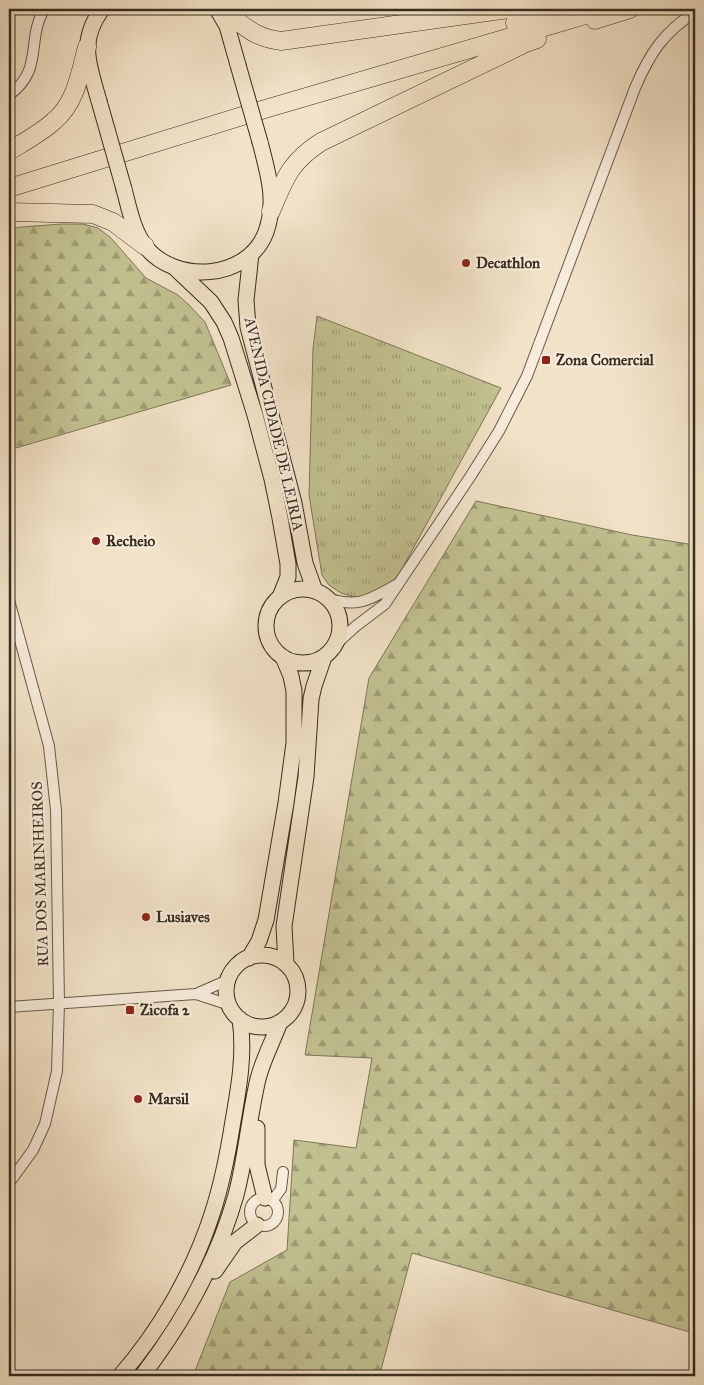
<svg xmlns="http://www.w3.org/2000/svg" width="704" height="1385" viewBox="0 0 704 1385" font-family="'IM FELL Great Primer',serif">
	<defs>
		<pattern id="grass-tufts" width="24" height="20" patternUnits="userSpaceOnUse" patternTransform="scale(1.25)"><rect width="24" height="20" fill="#c2c190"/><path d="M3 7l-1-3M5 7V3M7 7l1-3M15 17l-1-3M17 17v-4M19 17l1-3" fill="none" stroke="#9e9d75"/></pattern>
		<pattern id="forest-firs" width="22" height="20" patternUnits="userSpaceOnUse" patternTransform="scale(1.25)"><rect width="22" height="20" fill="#c2c190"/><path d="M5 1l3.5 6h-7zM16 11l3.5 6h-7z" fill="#9e9d75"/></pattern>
	</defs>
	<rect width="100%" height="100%" fill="#f2e2c7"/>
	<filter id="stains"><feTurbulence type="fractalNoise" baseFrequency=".004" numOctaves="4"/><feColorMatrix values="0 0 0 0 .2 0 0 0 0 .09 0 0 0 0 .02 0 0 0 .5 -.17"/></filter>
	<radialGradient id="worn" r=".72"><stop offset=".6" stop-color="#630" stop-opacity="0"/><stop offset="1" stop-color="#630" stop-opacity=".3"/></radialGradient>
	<!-- grass -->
	<path fill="url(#grass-tufts)" stroke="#7c7758" d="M317,316l184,72 -103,188 -15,14 -26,8 -16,-5 -12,-8 -7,-10 -13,-80 4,-146z"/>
	<!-- forest -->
	<path fill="url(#forest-firs)" stroke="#7c7758" d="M61,224h22l15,4 13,10 35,40 32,17 11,10 16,17 26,63 -222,65v-222z
		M476,501l156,34 63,10v799l-2,-11 -281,-80 -31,117 -57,6h-131l37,-94 57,-32 7,-110 62,8 16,-90 -67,-3 64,-377z"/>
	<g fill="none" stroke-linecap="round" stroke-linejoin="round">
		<defs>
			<path id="street" d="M9,95c35,-25 17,-54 35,-86
				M327,598c32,11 43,1 71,-14
				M9,600l40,146 7,64 3,193 -2,68 -12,53 -12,26 -24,33
				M336,644l20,-18 29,-22 85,-127 29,-46 28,-55 108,-288c15,-35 28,-55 60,-76
				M196,994l34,11
				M9,1007l187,-13 32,-14
				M250 1212a14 14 0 1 1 28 0a14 14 0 1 1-28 0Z
				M272,1201l9,-12 2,-17"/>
			<path id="primary" d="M217,9l10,17 11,39
				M99,101c-10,-36 -21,-59 3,-92
				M124,189c5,19 9,41 21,57 30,39 103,34 121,-14 11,-31 2,-59 -6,-90
				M251,254l-5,46 2,27 46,176 11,60 10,28
				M174,267l37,35 13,20 7,16 24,77 17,64 8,39 8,46v13l-8,20
				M266 626a37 37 0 1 1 74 0a37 37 0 1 1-74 0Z
				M226 991a36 36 0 1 1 72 0a36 36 0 1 1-72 0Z
				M249,958l10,-17 7,-21 20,-117 8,-60v-52l-3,-15 -8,-19
				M286,964l-2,-38 22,-149 5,-78 3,-13 10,-29
				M257,1128v37l8,33
				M215,1271l20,-29 22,-17
				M120,1376c40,-46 73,-103 92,-162 10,-30 16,-61 21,-93 6,-34 12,-68 7,-102
				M142,1376c42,-55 75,-114 94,-181 10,-38 13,-78 22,-116 5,-20 15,-38 22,-57"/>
			<path id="highway" d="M221,9c22,15 32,29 60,32l227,-32
				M595,20l35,-11
				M515,23l45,-14
				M9,151c15,-9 32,-18 45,-30 22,-18 26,-48 33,-74
				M9,188l256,-79 341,-100
				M271,211c14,-33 19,-49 50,-69l205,-99 11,-4
				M9,212l84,2 20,8 32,24"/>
		</defs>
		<!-- street casing -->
		<use href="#street" stroke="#665a49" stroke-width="12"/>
		<!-- primary casing -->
		<use href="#primary" stroke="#372d1f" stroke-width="17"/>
		<!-- highway casing -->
		<use href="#highway" stroke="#372d1f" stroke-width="19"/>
		<!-- street -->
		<use href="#street" stroke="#f7ecdb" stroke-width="10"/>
		<!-- primary -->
		<use href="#primary" stroke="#f2e2c7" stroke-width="15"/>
		<!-- highway -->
		<use href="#highway" stroke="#f2e2c7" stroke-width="18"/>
		<defs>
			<path id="primary-bridge" d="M238,65l22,77
				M99,101l25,88"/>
		</defs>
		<!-- primary-bridge casing -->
		<use href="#primary-bridge" stroke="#372d1f" stroke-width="17" stroke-linecap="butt"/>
		<!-- primary-bridge -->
		<use href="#primary-bridge" stroke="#f2e2c7" stroke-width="15"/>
	</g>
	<!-- markers -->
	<g fill="#8f2418" stroke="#f7ecdb" stroke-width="2">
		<circle cx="466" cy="263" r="5"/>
		<rect x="541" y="355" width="10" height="10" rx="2.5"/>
		<circle cx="96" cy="541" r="5"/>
		<circle cx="146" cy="917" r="5"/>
		<rect x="125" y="1005" width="10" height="10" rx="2.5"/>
		<circle cx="138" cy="1099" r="5"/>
	</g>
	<g text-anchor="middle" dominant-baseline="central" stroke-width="4.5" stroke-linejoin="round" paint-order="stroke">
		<!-- poi labels -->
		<g font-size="15" font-weight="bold" fill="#372d1f" stroke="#f7ecdb" text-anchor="start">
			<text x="476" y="263">Decathlon</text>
			<text x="556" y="360">Zona Comercial</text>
			<text x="106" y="541">Recheio</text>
			<text x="156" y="917">Lusiaves</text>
			<text x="140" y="1010">Zicofa 2</text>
			<text x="148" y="1099">Marsil</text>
		</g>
		<!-- street labels -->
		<g font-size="15" fill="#372d1f" stroke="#f7ecdb">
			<text transform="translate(274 424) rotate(77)">AVENIDA CIDADE DE LEIRIA</text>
			<text transform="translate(40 874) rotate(-92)">RUA DOS MARINHEIROS</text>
		</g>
	</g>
	<!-- margin -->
	<rect width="704" height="1385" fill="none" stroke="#f2e2c7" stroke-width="30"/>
	<rect x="10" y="10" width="684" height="1365" fill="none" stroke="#372d1f" stroke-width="2.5"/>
	<rect x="15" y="15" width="674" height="1355" fill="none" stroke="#372d1f"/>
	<rect width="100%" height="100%" filter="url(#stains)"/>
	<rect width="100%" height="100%" fill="url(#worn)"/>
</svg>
